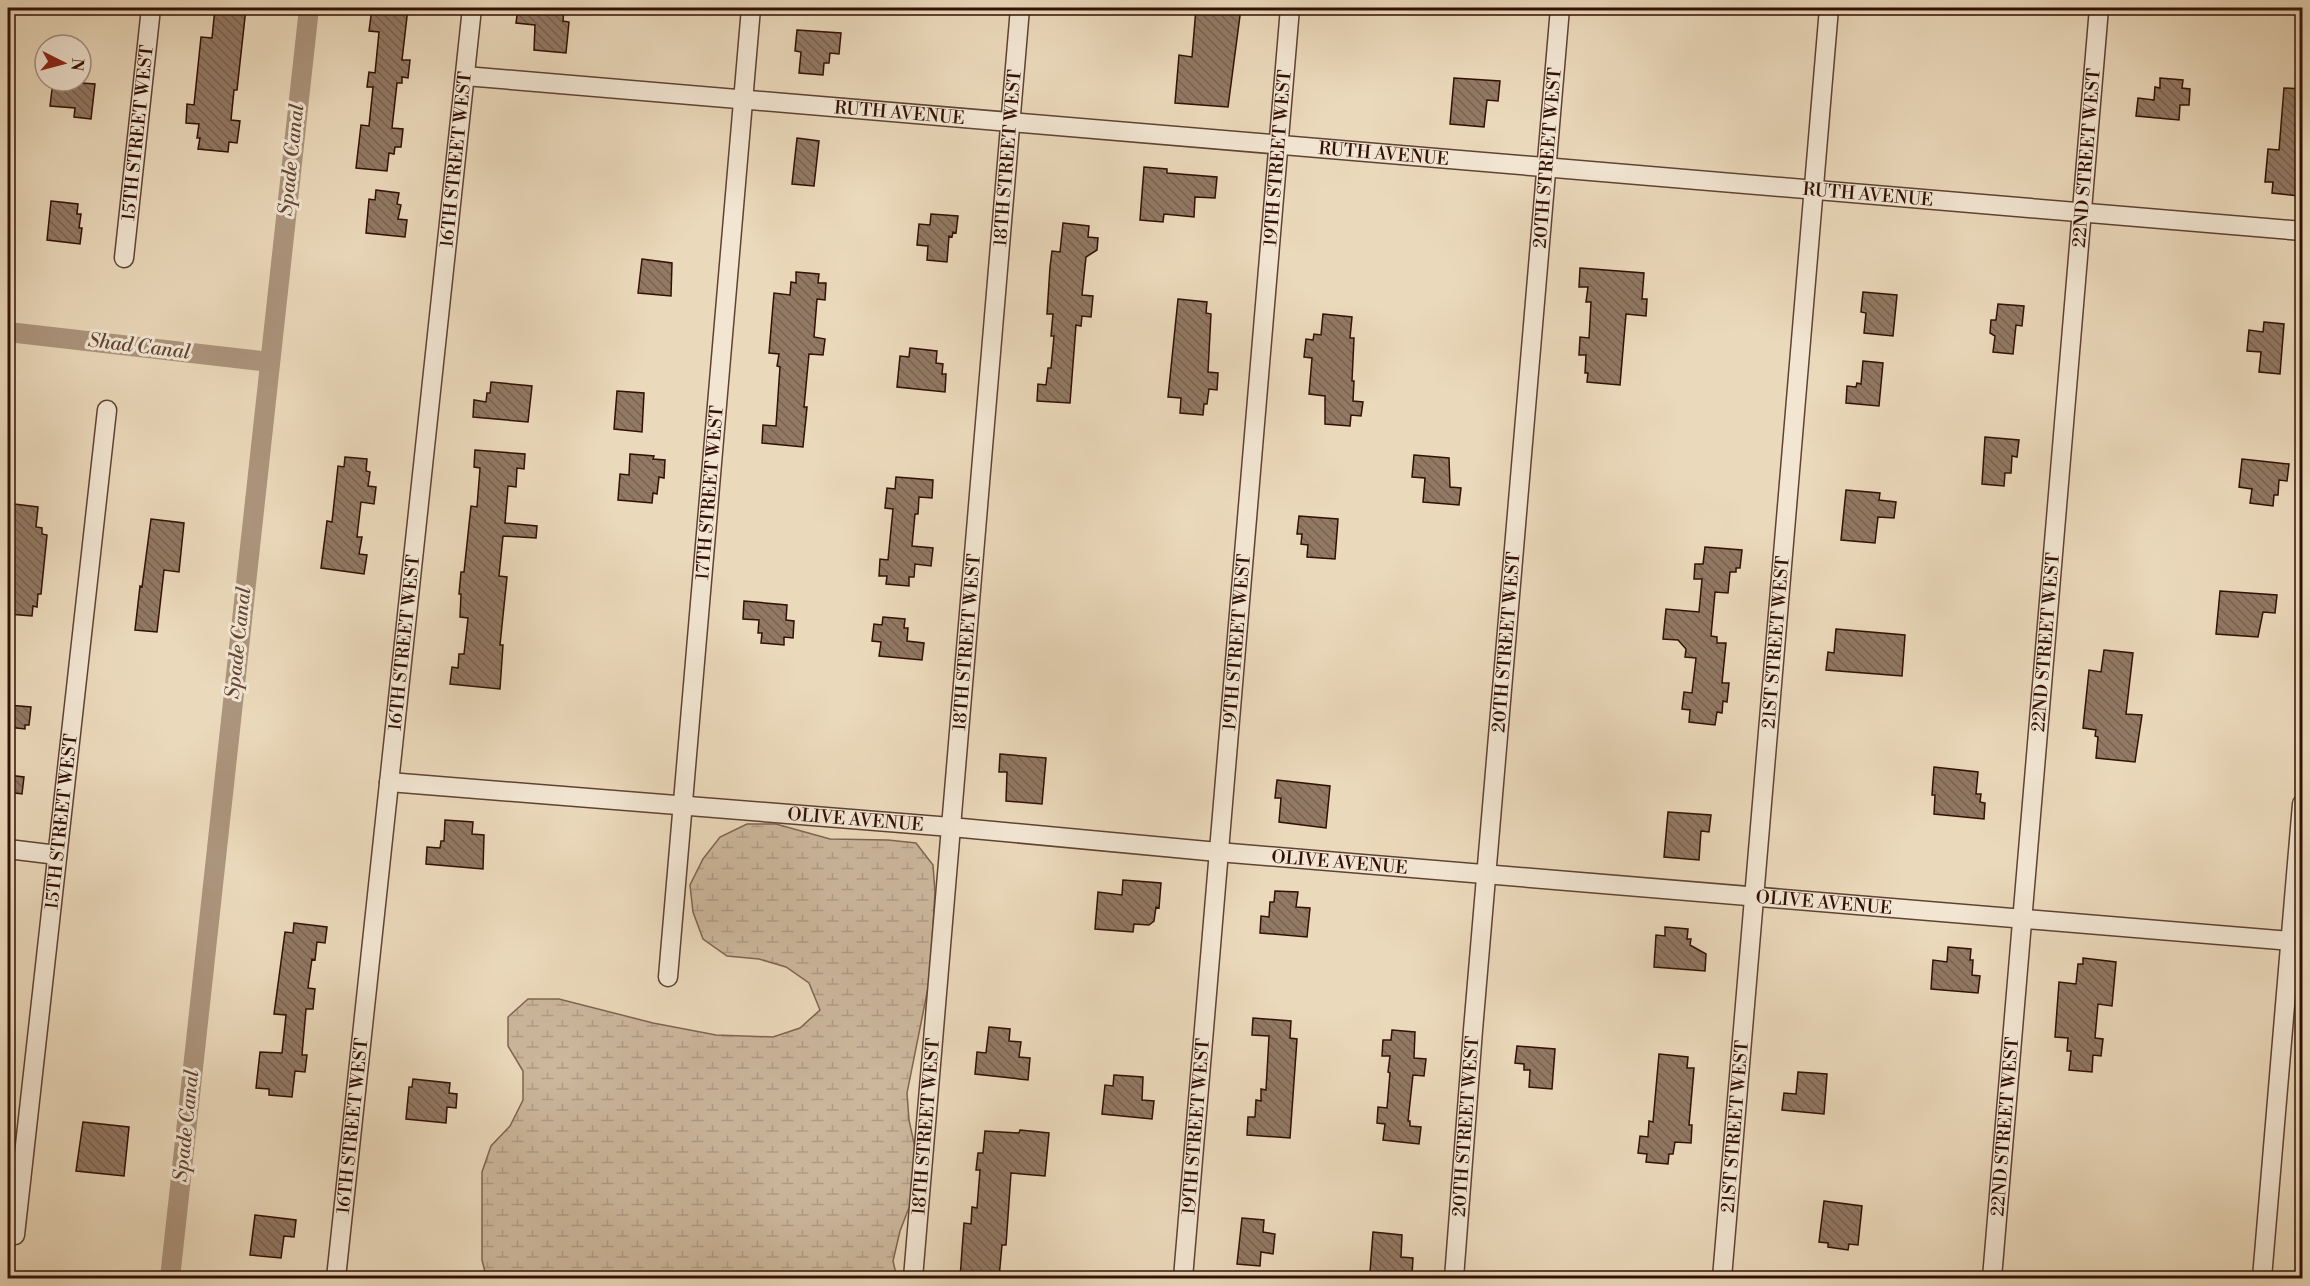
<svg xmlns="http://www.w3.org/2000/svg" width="2310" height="1286" viewBox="0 0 2310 1286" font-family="'Libre Bodoni',serif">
	<defs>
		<pattern id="wetland-marsh" width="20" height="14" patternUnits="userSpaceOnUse" patternTransform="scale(1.5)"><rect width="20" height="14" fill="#ccb79c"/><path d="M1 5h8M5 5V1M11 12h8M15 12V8" fill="none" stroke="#b09c85"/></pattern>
		<pattern id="building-back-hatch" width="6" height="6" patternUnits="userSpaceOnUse" patternTransform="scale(1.5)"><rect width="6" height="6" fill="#927964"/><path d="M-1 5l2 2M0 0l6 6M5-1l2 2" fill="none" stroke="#786250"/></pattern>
	</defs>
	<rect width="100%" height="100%" fill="#ebd9bb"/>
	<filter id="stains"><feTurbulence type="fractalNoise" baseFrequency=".00333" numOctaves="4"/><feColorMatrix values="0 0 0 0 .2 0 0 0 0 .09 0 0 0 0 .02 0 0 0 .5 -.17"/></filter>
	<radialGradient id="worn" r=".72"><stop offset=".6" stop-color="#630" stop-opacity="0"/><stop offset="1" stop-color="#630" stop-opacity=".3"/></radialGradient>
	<!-- wetland -->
	<path fill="url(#wetland-marsh)" stroke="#7f6450" stroke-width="1.5" d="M747,824h29l54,15 58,1 28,3 17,22 2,27 -5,86 -23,115 2,27 6,28v29l-5,28 -10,26 -7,30 4,17h-385l-26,-2 -4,-16v-88l9,-26 19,-20 13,-26v-29l-15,-25v-29l20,-18h31l94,24 63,12 57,2 27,-9 20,-18 -11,-27 -23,-16 -27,-8 -32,-3 -24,-17 -10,-27 -3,-27 13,-26 17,-22z"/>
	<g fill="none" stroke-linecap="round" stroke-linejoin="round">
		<!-- canal -->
		<path stroke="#ac957d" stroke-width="20" d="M8,332l262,30
			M170,1278l139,-1270"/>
	</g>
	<!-- building -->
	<path fill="url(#building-back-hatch)" stroke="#321005" stroke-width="1.5" d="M215,8h31l-9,82h-3l-3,30 9,1 -3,22 -8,-1 -1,10 -30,-3 2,-11h-3l2,-14 -13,-1 1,-19 7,1 7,-68 11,1z
		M372,8h36l-6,52h8l-2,18 -6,-1v6h-5l-5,45 11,1 -2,18h-6l-1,7 -5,-1 -2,18 -31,-3 5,-43 8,1 4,-39h-6l2,-15 6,1 4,-41 -10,-1z
		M518,8l46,1 -1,12 6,1 -3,31 -32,-3 1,-25 -19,-2z
		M1196,8h45l-13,99 -53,-4 4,-48 13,2z
		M797,30l44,3 -2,21 -9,-1 -1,10h-5l-1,12 -24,-2 2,-21 -6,-1z
		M1454,78l46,3 -2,20 -11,-1 -3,27 -34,-3z
		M2160,78l23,2 -1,8 8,1 -1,16h-9l-1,15 -43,-4 2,-18 16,2 1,-13 5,1z
		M53,81l42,3 -4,35 -17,-2 1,-9 -25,-2z
		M2284,88l18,1v86h-1l-3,21 -26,-3 1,-11h-8l3,-33 11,1z
		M797,138l22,3 -5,45 -22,-2z
		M1144,167l23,2v4l50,4 -2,21 -20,-1 -1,20 -30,-3 -1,8 -23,-2z
		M376,190l23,3 -2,11 4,1 -3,14 9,1 -2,17 -39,-4 3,-34 6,1z
		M51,201l27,3 -1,10h4l-2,14h3l-2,16 -33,-4z
		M931,214l27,2 -2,17 -3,-1 -1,5 -3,-1 -2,26 -20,-2 1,-14 -11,-1 2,-21 11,1z
		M1063,223l26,3 -1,11 10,1 -1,12 -11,7 -4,38 11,1 -2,21 -9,-1 -1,10 -5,-1 -6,78 -33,-2 1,-17 8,1 2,-17h3l3,-32h-3l2,-22h-6l3,-47 2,-16 8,1z
		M642,259l30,4 -1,33 -33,-3z
		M1580,268l64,5 -2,26h5l-1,17 -20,-2 -6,71 -33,-3 1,-9h-3l1,-18h-7l1,-18 9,1 2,-36h-5l2,-15h-9z
		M796,272l23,2 -1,9h8l-1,17 -8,-1 -3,38 11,2 -2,16 -14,-1 -5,53h3l-4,40 -41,-4 1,-18 13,1 3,-45 1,-14 -3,-1 2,-12 -10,-1 5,-60 16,2 1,-13 5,1z
		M1863,292l34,3 -4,41 -29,-3 2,-20 -5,-1z
		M1178,299l29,3 -1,11 5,1 -3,58 10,1 -1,17 -8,-1 -2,15h-3l-1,11 -23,-2 1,-15 -13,-1z
		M1998,304l26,2 -2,20 -6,-1 -3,29 -20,-2 2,-16 -5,-3 1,-13h5z
		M1323,314l29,3 -2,21h4l-2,43h2l-1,20 10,1 -2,14 -10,-1 -1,11 -25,-2v-28l-16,-2 3,-36 -8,-1 2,-18 7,1 1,-6 7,1z
		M2264,322l20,2 -4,50 -21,-2 2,-20 -14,-1 2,-21 14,2z
		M910,348l27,3 -1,12 7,1 -1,10h4l-1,18 -48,-5 3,-31 9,1z
		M1863,361l20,2 -4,43 -33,-3 1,-17 9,1 1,-4 4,1z
		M491,382l41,4 -4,36 -55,-5 1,-17 12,2 1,-9h3z
		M617,391l27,2 -2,39 -28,-3z
		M1985,437l34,3 -2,17 -5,-1 -1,17h-6l-1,13 -22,-2z
		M475,450l50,4 -1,15 -7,-1 -1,19 -8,-1 -3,37 32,3 -1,12 -33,-2 -4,40 8,1 -7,68h3l-3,44 -50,-5 2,-17 6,1 1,-14h5l4,-36 -8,-1 1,-23h-2l2,-22h3l7,-66 6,1 3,-39 -6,-1z
		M630,454l24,2 -1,3 12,1 -1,18 -5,-1 -2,17 -4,-1 -1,10 -34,-3 2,-26 9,1z
		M1414,455l35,3 1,29 11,1 -2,17 -36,-3 2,-24 -13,-1z
		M345,457l22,2 -1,12 4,1 -2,14 8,1 -2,17 -13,-2 -4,35h5l-3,17 8,1 -3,19 -43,-6 6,-47 5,1 6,-56 6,1z
		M2242,459l47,5 -2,17 -8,-1 -1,15h-4l-1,11 -23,-3 2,-14 -13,-2z
		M896,477l37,3 -1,18 -13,-1 -1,17h-3l-3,32 21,2 -2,18 -16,-2 -1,13h-5v9l-23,-2 1,-8h-8l1,-17 8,1 5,-51 -8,-1 2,-20 8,1z
		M1846,490l34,3 -1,7 17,2 -2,16 -16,-1 -3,26 -34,-3z
		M14,504l24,3 -2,20 6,1v6l5,1 -6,59h-3l-1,13 -4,-1 -1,10 -24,-2v-21l5,-44h-4l2,-17h-3v-17l5,1z
		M1299,516l39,3 -3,40 -28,-2 1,-12 -7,-1 1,-10h-5z
		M151,519l33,4 -5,49 -15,-2 -7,62 -22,-2 5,-44 2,1z
		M1705,547l37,3 -2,18h-4v4h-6l-2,21 -13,-1 -4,44 6,1v6h9l-4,40h7l-2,19 -4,-1 -1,12 -5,-1 -2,13 -26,-3 1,-12 -8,-1 2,-17 8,1 4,-35 -11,-1 1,-8 -8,-9 -15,-1 3,-30 33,3 3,-33h-8l1,-15h8z
		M2220,591l57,4 -2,18 -12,-1 -5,25 -42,-3z
		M744,601l43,4 -1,15 8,1 -1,17 -9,-1v8l-23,-2 1,-10h-4l1,-13 -16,-1z
		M883,617l22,2 -1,9h4l-1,13 17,2 -2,17 -43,-4 2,-14 -9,-1 2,-17 8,1z
		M1836,629l69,6 -3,41 -76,-6 2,-18 6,1z
		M2104,650l29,3 -7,61 16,1 -7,47 -39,-4 2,-21 -3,-1 1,-6 -13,-2 6,-58 12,2z
		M8,705l23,2 -2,18h-4v4l-17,-2z
		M1000,754l46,4 -4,46 -36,-3 1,-29h-8z
		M1934,767l44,5 -2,22h5l-1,8 5,1 -1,16 -50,-5 1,-19h-3z
		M8,775l16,2 -2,17 -14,-2z
		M1277,780l53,6 -4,42 -47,-6 2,-24h-6z
		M1668,812l43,3 -2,17 -8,-1 -2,29 -35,-3z
		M445,820l28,2 -1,12 12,1 -1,34 -57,-5 1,-17 13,1 1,-7h3z
		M1123,880l38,3 -2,25 -3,-1 -2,14 -5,4 -15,-1 -1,8 -38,-3 3,-37 24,3z
		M1275,891l23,1 -2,15 14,1 -3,29 -47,-4 1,-17 8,1 1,-15h4z
		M294,923l33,4 -2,16 -8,-1 -2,18 -3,-1 -4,29 7,1 -2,20h-7l-4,46h5l-2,17 -10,-1 -3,26 -23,-2v-6l-13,-1 4,-36 22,1 4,-38 -12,-1 11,-82 8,1z
		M1665,927l23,2 -1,10h4l-1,6 16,9 -1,17 -51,-4 2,-32 9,1z
		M1948,947l23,2 -1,11h3l-1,15 8,1 -2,17 -47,-4 2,-29 14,2z
		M2083,958l33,4 -4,44 -14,-2 -3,34 8,1 -2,17 -8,-1 -1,17 -23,-2 2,-19h-4l1,-13 -13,-1 4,-55 17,2 2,-20h5z
		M1253,1018l38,3 -1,17 7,1 -7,99 -43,-3 1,-18h7l1,-17 5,1v-12l5,1 3,-54 -17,-1z
		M989,1027l21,2 -1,12 12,1 -2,15 11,1 -2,22 -53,-6 2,-22 9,1z
		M1392,1030l23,2 -1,26 12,1 -2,17 -11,-1 -5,46h2v5l11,1 -2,17 -36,-4 2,-16 -8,-1 1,-16 9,1 3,-35 -2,-1 2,-16h-8l1,-16h8z
		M1517,1046l38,3 -3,40 -23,-2 1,-17h-6v-6l-9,-1z
		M1659,1054l29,3 -1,11h7l-5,57h3l-1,18 -16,-1 -2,12h-4l-1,10 -22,-2 1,-8 -9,-1 2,-17 8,1 1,-16 4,1z
		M1798,1072l29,2 -3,40 -42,-4 2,-17 12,1z
		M1114,1075l29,2 -1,23 12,1 -2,18 -50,-5 3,-29 8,1z
		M413,1079l37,4 -1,10 8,1 -1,14 -9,-1 -1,16 -40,-4 3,-32h3z
		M83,1122l46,5 -5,49 -48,-5z
		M1020,1130l29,3 -4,43 -34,-3 -5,72h-4l-3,33h-39l4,-55 7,1 1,-17 5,1 3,-38h-4l2,-17h5l2,-22 34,2z
		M1824,1201l38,5 -4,39 -9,-1 -1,6 -20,-3v-4l-9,-1z
		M255,1215l41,5 -2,17 -10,-1 -3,22 -31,-3z
		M1242,1218l22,2 -1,12 12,2 -2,20 -12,-2 -1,14 -23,-2z
		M1373,1232l29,3 -1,22 12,1 -1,17 -42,-3z"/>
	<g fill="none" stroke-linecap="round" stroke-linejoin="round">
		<defs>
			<g id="street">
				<path id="s1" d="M465,76l1837,155"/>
				<path id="s2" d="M124,258l27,-250"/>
				<path id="s3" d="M389,782l562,45 267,25 1072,89"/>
				<path d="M8,849l49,6"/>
				<path id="s4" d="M668,977l83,-969"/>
				<path id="s5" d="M15,1235l92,-825"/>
				<path id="s6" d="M336,1278l136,-1270"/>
				<path id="s7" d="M913,1278l107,-1270"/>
				<path id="s8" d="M1183,1278l107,-1270"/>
				<path id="s9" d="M1454,1278l19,-248 87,-1022"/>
				<path id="s10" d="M1722,1278l107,-1270"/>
				<path id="s11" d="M1992,1278l107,-1270"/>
				<path d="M2262,1278l40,-474"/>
			</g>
		</defs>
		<!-- street casing -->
		<use href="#street" stroke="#604232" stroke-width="21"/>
		<!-- street -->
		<use href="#street" stroke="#f2e6d3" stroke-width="18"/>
	</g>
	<g text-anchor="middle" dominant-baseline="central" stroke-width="6" stroke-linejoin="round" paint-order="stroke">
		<!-- street labels -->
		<g font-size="18" fill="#321005" stroke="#f2e6d3">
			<text stroke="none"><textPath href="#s1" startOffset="436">RUTH AVENUE</textPath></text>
			<text stroke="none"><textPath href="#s2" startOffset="126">15TH STREET WEST</textPath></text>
			<text stroke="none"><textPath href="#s1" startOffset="922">RUTH AVENUE</textPath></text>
			<text stroke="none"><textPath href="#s7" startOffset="1124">18TH STREET WEST</textPath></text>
			<text stroke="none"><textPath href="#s8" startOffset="1124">19TH STREET WEST</textPath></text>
			<text stroke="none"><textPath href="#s9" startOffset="1124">20TH STREET WEST</textPath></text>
			<text stroke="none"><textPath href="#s11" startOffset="1124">22ND STREET WEST</textPath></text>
			<text stroke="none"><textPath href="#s6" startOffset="1125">16TH STREET WEST</textPath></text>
			<text stroke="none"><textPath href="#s1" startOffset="1408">RUTH AVENUE</textPath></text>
			<text stroke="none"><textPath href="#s4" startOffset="486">17TH STREET WEST</textPath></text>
			<text stroke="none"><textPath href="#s6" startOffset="639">16TH STREET WEST</textPath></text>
			<text stroke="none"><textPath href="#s7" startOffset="638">18TH STREET WEST</textPath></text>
			<text stroke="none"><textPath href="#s8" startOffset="638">19TH STREET WEST</textPath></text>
			<text stroke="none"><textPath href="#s9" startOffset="638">20TH STREET WEST</textPath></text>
			<text stroke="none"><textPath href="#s10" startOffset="638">21ST STREET WEST</textPath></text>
			<text stroke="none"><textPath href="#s11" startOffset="638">22ND STREET WEST</textPath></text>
			<text stroke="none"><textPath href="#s3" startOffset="468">OLIVE AVENUE</textPath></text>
			<text stroke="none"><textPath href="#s5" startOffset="416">15TH STREET WEST</textPath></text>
			<text stroke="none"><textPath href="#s3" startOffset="954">OLIVE AVENUE</textPath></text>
			<text stroke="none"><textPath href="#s3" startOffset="1440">OLIVE AVENUE</textPath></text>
			<text stroke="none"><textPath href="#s6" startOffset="153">16TH STREET WEST</textPath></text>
			<text stroke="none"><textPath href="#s7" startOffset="152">18TH STREET WEST</textPath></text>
			<text stroke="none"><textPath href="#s8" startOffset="152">19TH STREET WEST</textPath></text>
			<text stroke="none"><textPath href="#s9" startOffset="152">20TH STREET WEST</textPath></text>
			<text stroke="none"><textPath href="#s10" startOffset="152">21ST STREET WEST</textPath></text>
			<text stroke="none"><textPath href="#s11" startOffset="152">22ND STREET WEST</textPath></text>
		</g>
		<!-- water labels -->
		<g font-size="20" font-style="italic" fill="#634535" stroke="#f2e6d3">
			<text transform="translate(292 160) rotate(-84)">Spade Canal</text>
			<text transform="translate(139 347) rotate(7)">Shad Canal</text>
			<text transform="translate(239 643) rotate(-84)">Spade Canal</text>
			<text transform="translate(187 1126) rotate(-84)">Spade Canal</text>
		</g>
	</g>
	<!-- margin -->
	<rect width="2310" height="1286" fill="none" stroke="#ebd9bb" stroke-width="30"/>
	<rect x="9" y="9" width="2292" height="1268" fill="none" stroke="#321005" stroke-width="3"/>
	<rect x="15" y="15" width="2280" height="1256" fill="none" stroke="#321005" stroke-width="1.5"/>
	<!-- north arrow -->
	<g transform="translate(63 63) rotate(96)"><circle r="28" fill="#f2e6d3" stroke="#a59081" stroke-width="1.5"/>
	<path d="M0-4.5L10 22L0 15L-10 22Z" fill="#8f2418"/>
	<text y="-9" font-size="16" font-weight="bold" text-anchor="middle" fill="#321005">N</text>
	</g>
	<rect width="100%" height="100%" filter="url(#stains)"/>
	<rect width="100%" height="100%" fill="url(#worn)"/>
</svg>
